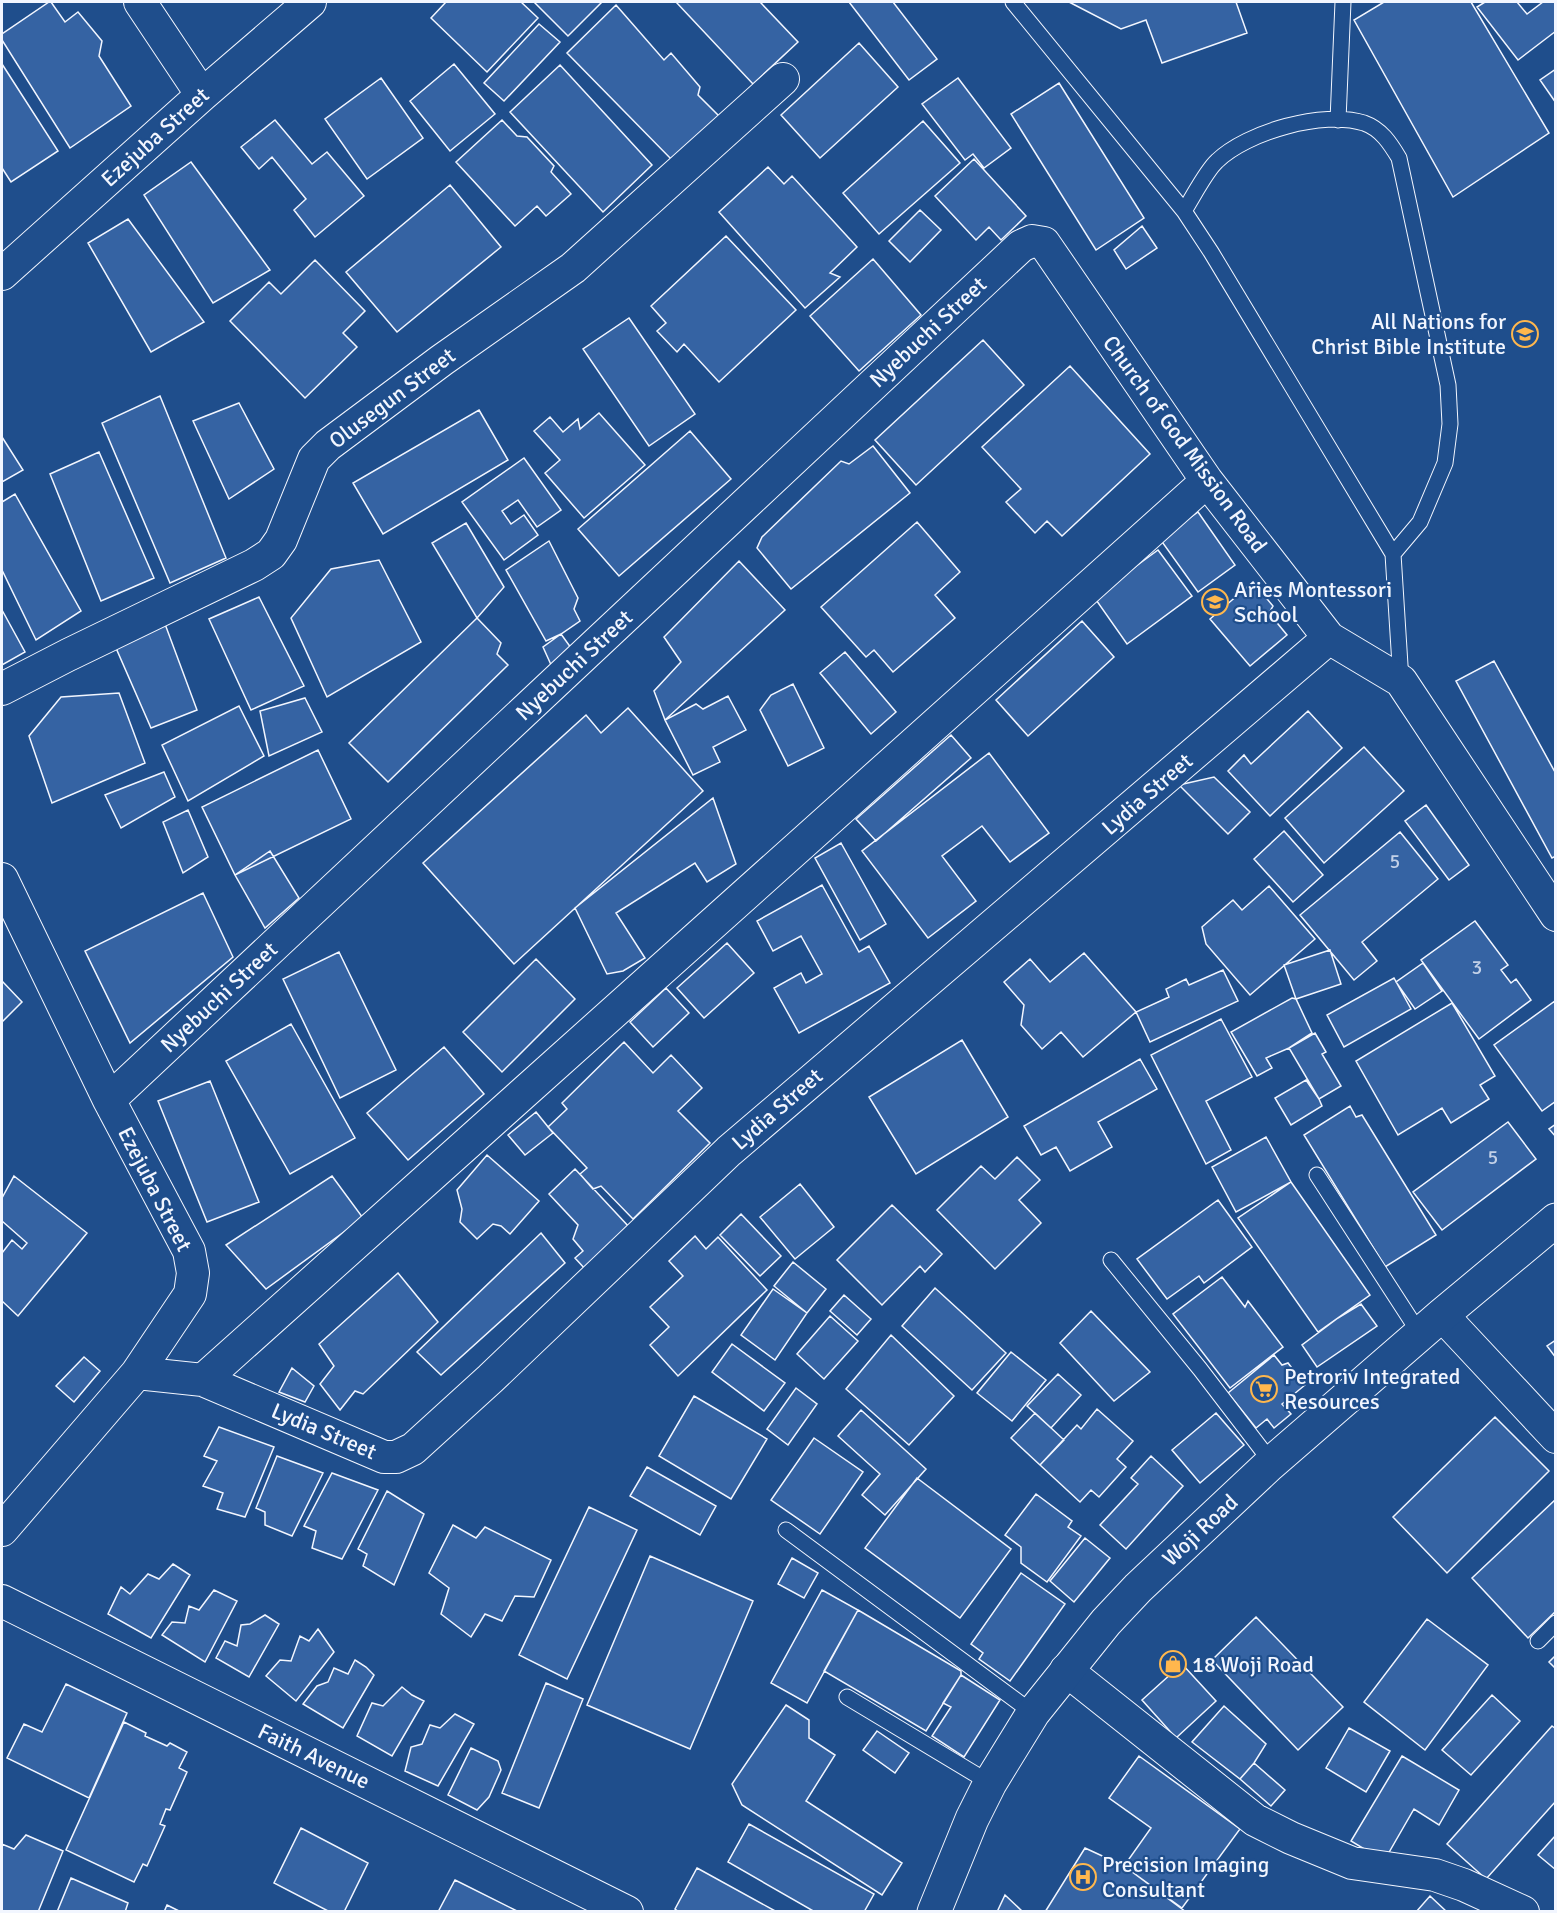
<svg xmlns="http://www.w3.org/2000/svg" width="1557" height="1913" viewBox="0 0 1557 1913" font-family="Signika,sans-serif">
	<rect width="100%" height="100%" fill="#1f4e8c"/>
	<!-- building -->
	<path fill="#3563a3" stroke="#f2f6ff" stroke-width="1.5" d="M49,2h2l14,20 13,-10 24,29 -3,15 32,50 -61,42 -68,-108v-6z
		M446,2h75l17,16 -51,54 -56,-54z
		M534,2h68l-34,34z
		M676,2h84l38,40 -45,42z
		M849,2h44l44,57 -28,21z
		M1069,2h167l11,31 -85,30 -16,-43 -25,9z
		M1384,2h87l78,131 -96,64 -99,-177z
		M1485,2h32l10,12 16,-12h13v29l-38,29 -41,-53z
		M616,5l48,55 7,-7 29,34 -2,8 21,21 -46,45 -106,-108z
		M539,24l21,18 -56,59 -20,-18z
		M859,43l39,44 -78,71 -39,-43z
		M2,64l56,87 -47,31 -9,-14z
		M454,64l41,50 -45,37 -40,-50z
		M560,65l92,100 -49,47 -93,-100z
		M1556,69v34l-16,-23z
		M381,78l42,60 -56,41 -42,-60z
		M958,78l53,70 -27,20 -11,-14 -8,6 -43,-56z
		M1059,83l85,135 -48,32 -85,-136z
		M275,120l37,44 15,-12 37,44 -49,41 -21,-27 12,-11 -34,-42 -13,12 -18,-22z
		M502,120l15,16 10,1 27,29 -3,6 20,22 -25,22 -9,-10 -22,20 -59,-64z
		M923,121l37,42 -81,71 -36,-41z
		M974,159l52,57 -25,24 -12,-13 -13,13 -41,-44z
		M191,162l79,108 -57,33 -69,-108z
		M768,167l16,17 8,-8 65,71 -27,26 10,4 -35,31 -86,-96z
		M450,185l51,62 -104,85 -51,-60z
		M920,210l21,20 -31,32 -21,-21z
		M128,219l76,103 -53,30 -63,-109z
		M1142,226l15,22 -31,21 -12,-19z
		M726,236l70,74 -77,72 -35,-38 -7,8 -20,-21 9,-8 -15,-17z
		M873,259l48,56 -62,56 -49,-55z
		M315,260l50,51 -22,22 14,14 -52,51 -75,-77 39,-39 12,12z
		M629,318l66,96 -46,32 -66,-97z
		M983,340l41,45 -108,100 -41,-45z
		M1070,366l80,88 -88,82 -15,-15 -12,12 -29,-31 15,-13 -39,-42z
		M160,396l66,162 -56,25 -68,-160z
		M239,403l35,66 -45,30 -36,-78z
		M479,410l29,50 -125,74 -30,-51z
		M599,413l46,52 -61,53 -39,-45 15,-13 -26,-29 16,-14 13,15 15,-13 2,10z
		M690,431l41,48 -112,97 -41,-47z
		M2,437l21,33 -21,12z
		M873,446l37,47 -119,96 -34,-41 5,-11 79,-76 8,3z
		M99,452l55,126 -53,23 -51,-127z
		M524,458l37,52 -24,17 -19,-27 -16,11 9,13 13,-9 14,20 -34,25 -42,-58z
		M15,494l66,117 -45,29 -34,-70v-68z
		M1198,512l37,53 -37,27 -38,-53z
		M917,522l43,50 -25,23 20,23 -62,54 -19,-22 -8,7 -45,-50z
		M466,523l38,64 -27,31 -45,-75z
		M549,541l29,57 -4,11 6,12 -19,13 -15,7 -40,-71z
		M1158,550l34,46 -65,48 -33,-47z
		M379,560l42,82 -94,55 -36,-79 40,-49z
		M739,561l46,49 -120,110 -11,-29 27,-29 -17,-25z
		M1253,582l20,24 -4,7 18,22 -37,31 -40,-47z
		M259,597l45,89 -53,24 -42,-91z
		M2,610l23,42 -23,13z
		M477,618l24,25 -4,11 11,11 -120,117 -39,-39z
		M1082,621l32,36 -86,79 -32,-36z
		M165,624l32,86 -46,18 -35,-80z
		M561,634l13,18 -22,15 -9,-20z
		M845,652l51,60 -25,22 -51,-61z
		M1494,661l62,113v82l-4,2 -96,-177z
		M793,684l31,64 -36,18 -28,-56 11,-15z
		M119,693l26,70 -93,40 -23,-67 32,-39z
		M728,696l18,34 -33,17 7,15 -27,13 -28,-55 31,-16 7,5z
		M305,698l17,34 -53,24 -9,-45z
		M239,706l25,50 -76,45 -26,-56z
		M628,708l75,83 -189,173 -91,-101 163,-148 15,18z
		M1308,711l34,37 -72,68 -42,-45 16,-16 7,9z
		M951,735l20,23 -95,83 -20,-22z
		M1364,747l40,44 -80,72 -39,-45z
		M318,750l33,69 -116,56 -33,-68z
		M989,753l60,80 -39,29 -28,-36 -40,30 34,45 -48,37 -66,-87z
		M164,772l11,25 -54,31 -16,-33z
		M1214,777l36,35 -22,22 -49,-49z
		M713,798l23,66 -29,18 -12,-19 -79,50 29,45 -22,13 -16,3 -32,-66z
		M1426,805l43,60 -20,15 -44,-59z
		M188,810l20,47 -25,16 -20,-51z
		M1284,831l39,44 -30,27 -39,-43z
		M1400,832l38,47 -76,63 15,19 -23,19 -54,-65z
		M841,843l45,81 -26,16 -45,-82z
		M270,851l29,47 -34,30 -30,-53z
		M822,885l37,67 10,-6 21,37 -91,50 -25,-45 27,-15 5,10 16,-9 -21,-38 -28,15 -16,-30z
		M1269,886l46,53 -65,56 -44,-51 -4,-17 31,-27 9,10z
		M203,893l30,64 -103,86 -45,-92z
		M1475,921l33,44 -7,5 10,13 5,-4 15,21 -52,39 -58,-79z
		M727,943l27,30 -50,45 -27,-30z
		M1330,950l11,34 -45,15 -12,-34z
		M339,952l57,118 -56,28 -57,-119z
		M1084,953l52,59 -53,45 -22,-25 -19,17 -21,-24 3,-20 -20,-23 26,-23 20,23z
		M536,959l39,40 -73,73 -39,-40z
		M1423,963l19,28 -27,18 -19,-27z
		M1223,970l15,31 -88,41 -14,-30 33,-15 -3,-8 20,-10 3,6z
		M1394,978l17,31 -67,38 -17,-32z
		M2,981l20,21 -20,20z
		M666,988l23,25 -36,34 -23,-25z
		M1292,998l4,1 16,34 -23,15 -23,10 6,10 -15,8 -26,-44z
		M1555,1001l1,100 -14,10 -48,-66z
		M1452,1003l43,73 -15,9 9,14 -38,24 -9,-15 -44,27 -42,-74z
		M1221,1019l31,58 -46,24 25,49 -25,14 -55,-109z
		M291,1024l64,114 -65,36 -64,-113z
		M1315,1033l11,19 -4,2 19,32 -22,13 -30,-51z
		M962,1040l46,77 -92,57 -47,-77z
		M624,1042l29,31 18,-18 31,33 -24,23 32,32 -77,76 -32,-33 -8,3 -13,-15 7,-6 -39,-41 19,-18 -5,-6z
		M444,1047l40,47 -76,66 -41,-47z
		M1140,1059l17,30 -59,33 14,25 -42,24 -14,-24 -15,8 -17,-29z
		M1306,1080l13,19 3,7 -31,19 -16,-27z
		M210,1081l49,121 -52,20 -49,-121z
		M1350,1106l6,11 6,-2 74,120 -51,32 -81,-132z
		M536,1112l17,21 -28,22 -17,-20z
		M1508,1122l28,37 -94,71 -29,-38z
		M1556,1124v13l-7,-8z
		M1266,1137l25,45 -55,30 -24,-45z
		M487,1155l52,46 -29,33 -9,-8 -8,-2 -16,15 -17,-17 2,-13 -5,-19z
		M1017,1157l23,23 -21,20 22,23 -46,46 -58,-59 44,-44 14,13z
		M575,1169l55,59 -44,42 -11,-12 8,-7 -10,-12 5,-14 -29,-31z
		M14,1176l73,57 -69,83 -16,-15v-48l10,-13 10,9 5,-6 -25,-22v-23z
		M332,1176l31,42 -97,71 -40,-44z
		M1291,1182l79,113 -52,37 -80,-114z
		M800,1184l34,43 -39,32 -35,-42z
		M1218,1200l34,47 -48,36 -5,-7 -32,23 -30,-40z
		M892,1205l50,49 -17,18 -5,-6 -38,39 -45,-45z
		M741,1214l40,42 -21,20 -40,-41z
		M541,1233l24,30 -124,112 -24,-23z
		M695,1236l11,13 12,-12 49,53 -89,86 -28,-31 19,-18 -19,-20 33,-31 -14,-15z
		M793,1262l33,27 -19,24 -33,-27z
		M398,1273l40,49 -75,72 -8,-3 -15,19 -20,-26 14,-18 -15,-22z
		M1222,1277l23,30 3,-6 35,46 -53,41 -57,-74z
		M935,1288l71,65 -34,37 -70,-64z
		M773,1289l34,24 -32,47 -34,-25z
		M844,1295l27,24 -14,16 -27,-24z
		M1361,1304l16,22 -60,41 -15,-22 36,-27z
		M1091,1311l59,61 -36,29 -54,-58z
		M830,1316l28,25 -34,38 -27,-25z
		M891,1335l63,61 -45,49 -63,-56z
		M1556,1340v18l-9,-12z
		M732,1344l53,39 -21,28 -52,-39z
		M1011,1352l35,28 -34,41 -35,-28z
		M1274,1355l8,10 6,-2 17,22 -23,19 9,10 -17,14 -7,-9 -11,9 -28,-35z
		M84,1357l16,14 -26,31 -18,-16z
		M292,1368l22,18 -9,16 -26,-10z
		M1058,1374l23,21 -30,33 -24,-22z
		M796,1388l21,16 -29,41 -21,-16z
		M694,1396l73,43 -36,60 -72,-43z
		M1097,1409l36,32 -16,18 9,8 -27,30 -8,-7 -11,12 -40,-37 37,-40 4,4z
		M861,1410l65,59 -41,46 -23,-20 18,-21 -42,-38z
		M1035,1413l29,27 -24,25 -29,-27z
		M1216,1413l28,32 -44,38 -28,-33z
		M1495,1417l54,54 -102,102 -54,-56z
		M219,1427l55,20 -29,70 -28,-8 6,-16 -20,-7 14,-25 -13,-5z
		M814,1438l49,34 -43,62 -49,-34z
		M277,1456l46,17 -31,63 -27,-11v-13l-9,-4z
		M1151,1456l32,30 -57,63 -26,-24 38,-41 -7,-6z
		M647,1467l69,39 -16,29 -70,-39z
		M332,1473l46,17 -36,69 -30,-11 4,-17 -12,-5z
		M917,1478l94,71 -51,69 -95,-70z
		M387,1491l37,23 -30,71 -31,-19 4,-12 -9,-5z
		M1036,1494l36,27 -4,6 13,9 -34,46 -26,-19v-16l-16,-12z
		M1555,1500l1,111 -28,27 -56,-60z
		M589,1507l48,23 -70,149 -48,-24z
		M453,1525l23,13 9,-11 66,33 -17,37 -19,-1 -13,25 -17,-7 -14,23 -30,-23 8,-26 -20,-15z
		M1085,1538l25,20 -36,44 -24,-21z
		M650,1556l103,45 -63,148 -103,-44z
		M792,1558l26,15 -14,25 -26,-14z
		M173,1564l17,11 -39,63 -43,-24 13,-27 9,7 18,-20 11,5z
		M1021,1573l44,31 -55,77 -31,-22 4,-6 -12,-9z
		M214,1590l23,11 -32,61 -43,-27 10,-13 13,1 4,-17 10,4z
		M822,1590l36,20 -51,93 -36,-20z
		M858,1610l103,61v4l-35,56 -102,-60z
		M265,1615l14,9 -30,53 -33,-19 9,-17 12,5 4,-21 9,-1z
		M1256,1617l87,90 -45,43 -86,-90z
		M1427,1619l61,46 -63,85 -61,-48z
		M318,1629l16,23 -38,49 -30,-25 14,-16 11,1 9,-25 9,5z
		M1556,1655v14l-7,-7z
		M355,1660l11,7 8,8 -31,53 -40,-24 14,-18 11,-4 6,-14 14,6z
		M1182,1664l34,37 -40,37 -34,-38z
		M961,1675l39,25 -36,57 -32,-21 19,-29 -8,-4z
		M546,1683l37,16 -44,109 -37,-15z
		M66,1684l61,29 -38,85 -82,-40 17,-34 18,8z
		M402,1687l10,8 12,6 -32,55 -35,-20 15,-33 11,3z
		M1492,1695l28,26 -49,54 -29,-25z
		M786,1705l23,15v18l26,17 -29,46 96,62 -20,32 -140,-90 -10,-21z
		M1224,1706l42,38 -12,19 -14,16 -48,-37z
		M455,1714l19,10 -36,62 -33,-15 6,-24 11,-3 8,-19 10,3z
		M124,1722l22,11 -1,3 22,10 3,-3 17,9 -8,16 8,4 -17,38 -4,-1 -6,15 5,2 -18,40 -4,-2 -9,18 -68,-32z
		M1552,1726l4,3v72l-70,78 -39,-35z
		M1349,1728l41,23 -24,41 -40,-24z
		M877,1731l32,22 -14,20 -32,-23z
		M471,1748l27,13 3,9 -12,27 -12,13 -29,-15z
		M1139,1756l101,73 -58,79 -58,-42 27,-38 -42,-30z
		M1402,1756l57,34 -20,35 -25,-16 -30,52 -33,-20z
		M1254,1763l31,27 -14,16 -31,-27z
		M749,1824l125,70 -10,18h-49l-87,-50z
		M301,1828l67,35 -24,49h-14l-56,-29z
		M26,1835l37,16 -25,61h-36v-68l12,5z
		M1556,1835v35l-18,-15z
		M1085,1848l39,18 62,46h-141z
		M697,1868l80,44h-98l-4,-3z
		M71,1878l57,25 -3,9h-68z
		M455,1880l64,32h-81z
		M1005,1895l18,17h-26z
		M1430,1896l17,16h-31z
		M167,1905l14,7h-17z"/>
	<g fill="none" stroke-linecap="round" stroke-linejoin="round">
		<defs>
			<path id="service" d="M1013,2l171,209 27,41 182,302 8,127
				M1338,120l5,-118
				M1184,211c9,-14 22,-40 33,-50 30,-29 106,-51 147,-38 17,6 26,20 35,35l49,227 2,39 -5,39 -25,59 -27,32
				M1317,1175l103,159
				M1111,1260l89,109 72,94
				M786,1530l247,183
				M1538,1641l18,-18
				M847,1697l143,86"/>
			<path id="minor" d="M140,2l62,93
				M2,274l200,-179 108,-93
				M2,689l66,-34 186,-90 17,-11 10,-14 33,-81 14,-14 114,-85 131,-92 210,-189
				M2,879l107,221 80,151 4,22 -3,21 -53,79 -135,157
				M109,1100l912,-854 11,-5 12,2 163,238 122,157 72,43 155,234
				M1442,1315l114,122
				M137,1373l66,7 181,77h12l17,-8 77,-70 239,-228 600,-513
				M203,1380l1004,-899
				M2,1601l625,311
				M1066,1670l189,150 36,18 61,25 83,12 29,10 59,27"/>
			<path id="secondary" d="M934,1912l38,-93 18,-36 43,-70 73,-91 32,-34 131,-123 173,-150 114,-95"/>
		</defs>
		<!-- service casing -->
		<use href="#service" stroke="#f2f6ff" stroke-width="17"/>
		<!-- minor casing -->
		<use href="#minor" stroke="#f2f6ff" stroke-width="34"/>
		<!-- secondary casing -->
		<use href="#secondary" stroke="#f2f6ff" stroke-width="35"/>
		<!-- service -->
		<use href="#service" stroke="#1f4e8c" stroke-width="15"/>
		<!-- minor -->
		<use href="#minor" stroke="#1f4e8c" stroke-width="32"/>
		<!-- secondary -->
		<use href="#secondary" stroke="#1f4e8c" stroke-width="33"/>
	</g>
	<!-- icons -->
	<defs>
		<symbol id="university-ring" viewBox="-11 -11 22 22"><circle r="9.5" fill="#1f4e8c" stroke="#ffb74d" stroke-width="1.5"/><path d="M0-5L7-2L0 1L-7-2ZM-4 1L0 2.5L4 1V4Q0 6-4 4Z" fill="#ffb74d"/></symbol>
		<symbol id="school-ring" viewBox="-11 -11 22 22"><circle r="9.5" fill="#1f4e8c" stroke="#ffb74d" stroke-width="1.5"/><path d="M0-5L7-2L0 1L-7-2ZM-4 1L0 2.5L4 1V4Q0 6-4 4Z" fill="#ffb74d"/></symbol>
		<symbol id="supermarket-ring" viewBox="-11 -11 22 22"><circle r="9.5" fill="#1f4e8c" stroke="#ffb74d" stroke-width="1.5"/><path d="M-6-5.5h2.5l.6 2H6L4.5 2H-2.5L-4.4-4H-6ZM-1.5 3.2a1.3 1.3 0 1 0 .1 0ZM3 3.2a1.3 1.3 0 1 0 .1 0Z" fill="#ffb74d"/></symbol>
		<symbol id="shop-ring" viewBox="-11 -11 22 22"><circle r="9.5" fill="#1f4e8c" stroke="#ffb74d" stroke-width="1.5"/><path d="M-5-2.5h2.3a2.7 3.5 0 0 1 5.4 0H5L5.5 6h-11ZM-1.5-2.5h3a1.5 2.3 0 0 0-3 0Z" fill="#ffb74d"/></symbol>
		<symbol id="hospital-ring" viewBox="-11 -11 22 22"><circle r="9.5" fill="#1f4e8c" stroke="#ffb74d" stroke-width="1.5"/><path d="M-5-5h3v3.5h4V-5h3V5h-3V1.5h-4V5h-3Z" fill="#ffb74d"/></symbol>
	</defs>
	<g fill-rule="evenodd">
		<use href="#university-ring" x="1510" y="319" width="30" height="30"/>
		<use href="#school-ring" x="1200" y="587" width="30" height="30"/>
		<use href="#supermarket-ring" x="1249" y="1374" width="30" height="30"/>
		<use href="#shop-ring" x="1158" y="1649" width="30" height="30"/>
		<use href="#hospital-ring" x="1068" y="1862" width="30" height="30"/>
	</g>
	<g text-anchor="middle" dominant-baseline="central" stroke-width="4.5" stroke-linejoin="round" paint-order="stroke">
		<!-- number labels -->
		<g font-size="20" fill="#c3d1e8">
			<text x="1395" y="861">5</text>
			<text x="1477" y="967">3</text>
			<text x="1493" y="1157">5</text>
		</g>
		<!-- street labels -->
		<g font-size="22" fill="#f2f6ff" stroke="#1f4e8c">
			<text transform="translate(155 137) rotate(-42)">Ezejuba Street</text>
			<text transform="translate(928 332) rotate(-43)">Nyebuchi Street</text>
			<text transform="translate(392 398) rotate(-37)">Olusegun Street</text>
			<text transform="translate(1185 444) rotate(54)">Church of God Mission Road</text>
			<text transform="translate(574 665) rotate(-43)">Nyebuchi Street</text>
			<text transform="translate(1147 794) rotate(-41)">Lydia Street</text>
			<text transform="translate(219 997) rotate(-43)">Nyebuchi Street</text>
			<text transform="translate(777 1109) rotate(-41)">Lydia Street</text>
			<text transform="translate(155 1189) rotate(63)">Ezejuba Street</text>
			<text transform="translate(324 1431) rotate(23)">Lydia Street</text>
			<text transform="translate(1200 1530) rotate(-43)">Woji Road</text>
			<text transform="translate(314 1756) rotate(26)">Faith Avenue</text>
		</g>
		<!-- poi labels -->
		<g font-size="22" fill="#f2f6ff" stroke="#1f4e8c" text-anchor="start">
			<text x="1506" y="321" text-anchor="end">All Nations for<tspan x="1506" dy="25">Christ Bible Institute</tspan></text>
			<text x="1234" y="589">Aries Montessori<tspan x="1234" dy="25">School</tspan></text>
			<text x="1284" y="1376">Petroriv Integrated<tspan x="1284" dy="25">Resources</tspan></text>
			<text x="1192" y="1664">18 Woji Road</text>
			<text x="1102" y="1864">Precision Imaging<tspan x="1102" dy="25">Consultant</tspan></text>
		</g>
	</g>
	<!-- border -->
	<rect width="1557" height="1913" fill="none" stroke="#f2f6ff" stroke-width="6"/>
</svg>
